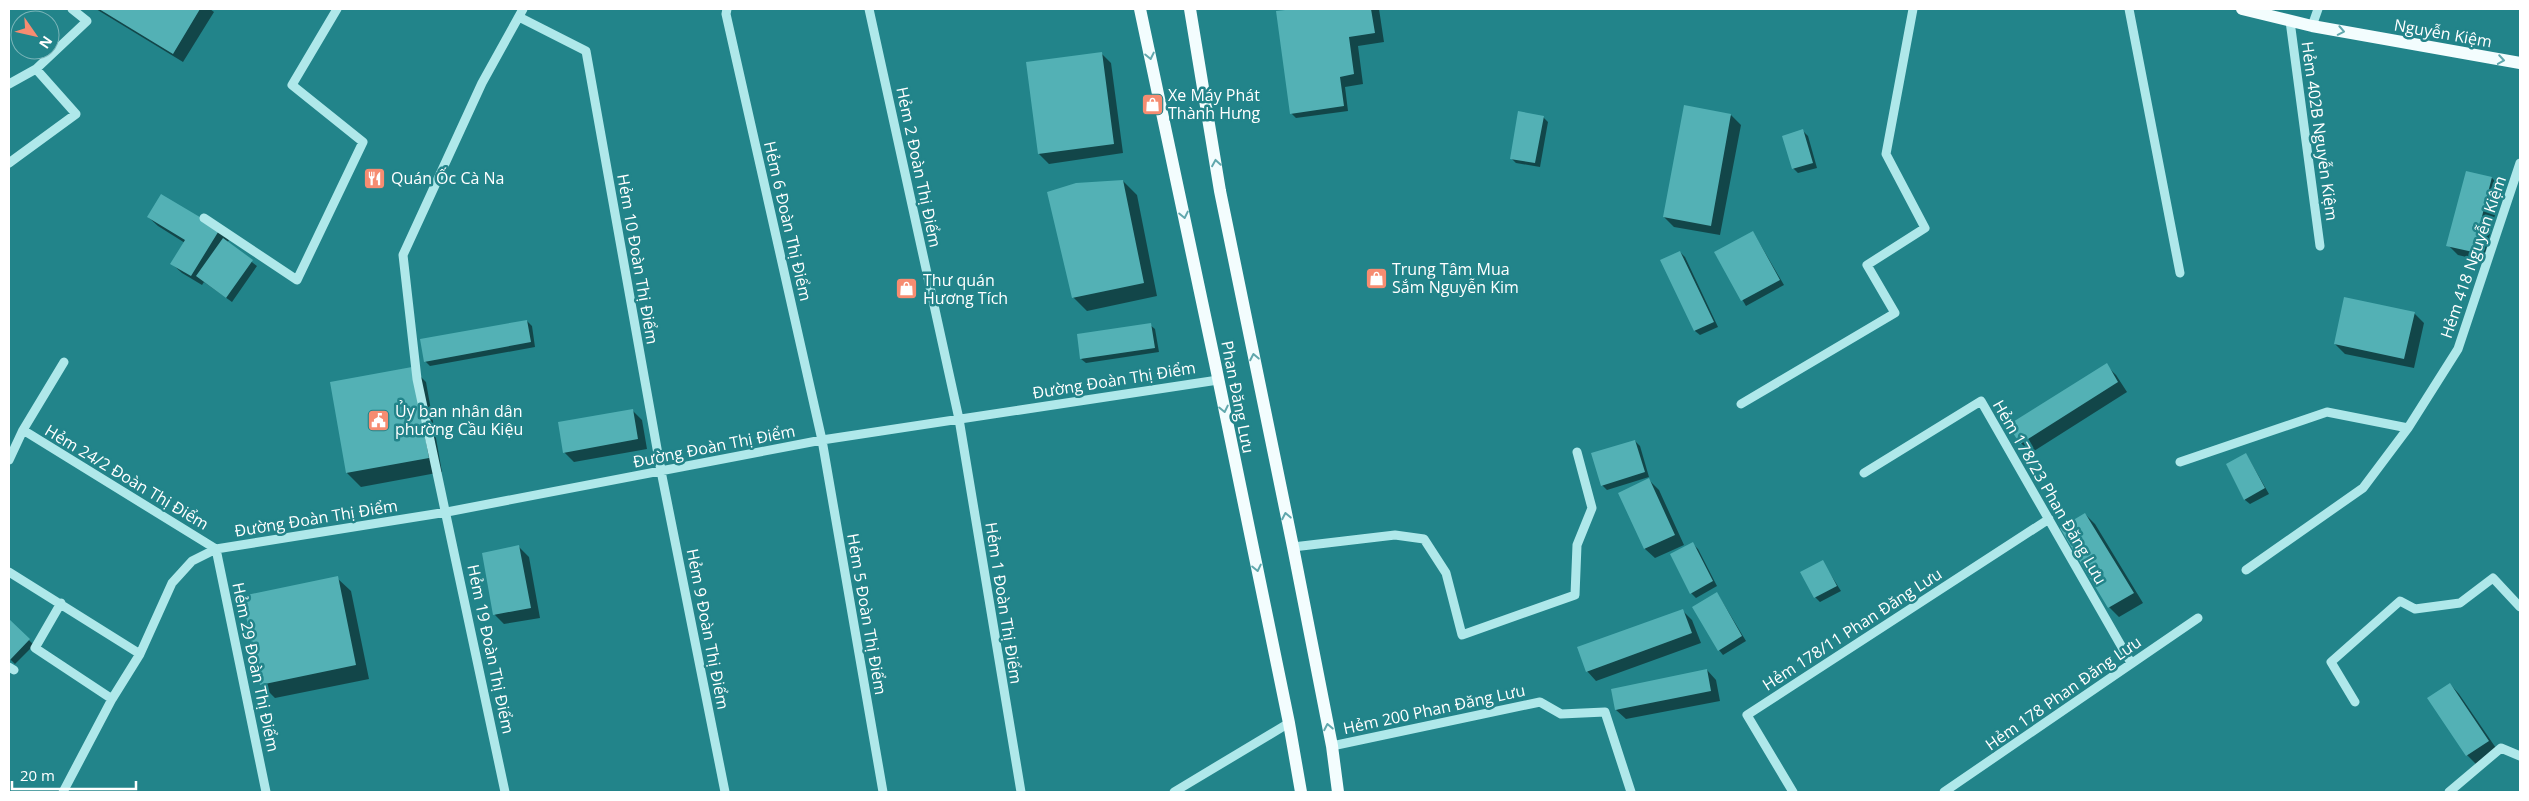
<svg xmlns="http://www.w3.org/2000/svg" width="2529" height="801" viewBox="0 0 2529 801" font-family="'Open Sans',sans-serif">
	<rect width="100%" height="100%" fill="#22848a"/>
	<!-- shadow -->
	<path fill="#0007" d="M96,9h114l4,3 -31,50z
		M1302,9h77l5,33 -26,4 5,38 -18,3 3,24 -52,7 -5,-5 -14,-101z
		M1101,53l10,10 12,90 -74,11 -10,-10z
		M1731,115l10,10 -21,110 -46,-8 -10,-10z
		M1543,117l5,5 -8,45 -24,-4 -5,-5z
		M1803,131l5,5 9,32 -19,5 -5,-5z
		M2467,172l25,6 10,10 -19,73 -25,-6 -10,-10z
		M1123,181l14,14 20,101 -70,15 -14,-14z
		M148,217l71,13 10,10 -2,3 30,23 -25,36 -28,-20 -2,3 -20,-12 -10,-9 13,-21 -27,-17z
		M1753,232l31,53 -38,21 -31,-53z
		M1680,252l5,5 33,70 -18,8 -5,-4 -33,-70z
		M2414,313l10,10 -10,45 -69,-14 -10,-10z
		M527,321l5,5 3,21 -105,19 -5,-5z
		M1150,325l5,4 4,23 -73,11 -5,-4z
		M2106,365l10,10 11,17 -96,61 -10,-10z
		M412,368l14,14 16,90 -81,15 -14,-14 -16,-90z
		M632,410l10,10 5,29 -73,13 -10,-10z
		M1635,441l5,5 9,31 -42,13 -5,-5z
		M2246,454l23,40 -19,10 -5,-4 -18,-35z
		M1649,480l10,10 25,55 -29,13 -10,-9 -25,-56z
		M2085,514l10,10 48,79 -24,14 -10,-10z
		M1693,544l5,5 19,37 -21,12 -5,-5z
		M519,547l10,10 11,61 -36,6 -9,-9z
		M1822,561l19,30 -21,11 -5,-5z
		M337,578l14,13 18,88 -94,19 -14,-14z
		M1717,593l29,48 -23,14 -4,-5z
		M1682,610l10,10 9,23 -105,38 -9,-10z
		M9,621l25,24 -19,19 -6,-6z
		M1707,670l9,10 4,21 -94,18 -10,-9z
		M2450,684l9,10 39,57 -21,14 -10,-10 -38,-56z"/>
	<!-- building -->
	<path fill="#53b1b5" d="M99,9h101l-27,45z
		M1294,9h77l4,24 -26,4 5,37 -14,3 4,29 -54,8 -14,-103z
		M1102,52l12,92 -76,10 -12,-92z
		M1684,105l47,9 -20,112 -48,-9z
		M1518,111l26,5 -9,47 -25,-4z
		M1803,129l10,34 -21,6 -10,-33z
		M2466,171l26,6 -19,75 -27,-6z
		M1123,180l21,103 -72,15 -25,-106 29,-9z
		M161,194l59,35 -29,47 -21,-12 15,-24 -38,-23z
		M1753,231l27,49 -39,21 -27,-49z
		M223,238l30,22 -27,38 -30,-22z
		M1680,251l34,71 -20,9 -34,-71z
		M2344,297l71,15 -11,47 -70,-15z
		M527,320l4,22 -107,20 -4,-23z
		M1151,323l4,25 -75,11 -3,-25z
		M2107,363l11,19 -98,62 -12,-19z
		M412,367l17,91 -83,15 -16,-91z
		M633,409l5,30 -75,14 -5,-31z
		M1635,440l10,32 -44,14 -10,-33z
		M2246,453l19,35 -21,12 -18,-36z
		M1649,478l26,57 -31,14 -26,-56z
		M2085,513l49,80 -26,15 -48,-80z
		M1693,542l20,39 -23,13 -20,-40z
		M519,545l12,63 -38,7 -11,-62z
		M1823,560l14,26 -23,12 -14,-26z
		M338,576l18,89 -96,20 -18,-89z
		M1717,592l25,44 -24,15 -26,-44z
		M1683,609l9,24 -106,39 -9,-25z
		M9,619l21,20 -20,21 -1,-1z
		M1707,669l4,22 -96,19 -4,-21z
		M2450,683l39,58 -23,15 -39,-58z"/>
	<g fill="none" stroke-linecap="round" stroke-linejoin="round">
		<!-- minor -->
		<path stroke="#afe8ea" stroke-width="9" d="M727,9l-1,5 96,426 61,352
			M869,9l90,410 62,373
			M2129,9l51,264
			M519,17l67,34 75,420 64,321
			M2290,21l30,225
			M2312,26l6,-17
			M9,84l27,-15 51,-48 -15,-12
			M9,163l67,-49 -40,-45
			M204,218l93,62 66,-138 -71,-57 45,-76
			M1741,404l154,-91 -28,-48 58,-37 -39,-74 27,-145
			M23,430l193,119
			M9,460l14,-30 41,-68
			M2180,462l147,-50 81,16
			M1864,473l117,-72 150,262
			M1293,547l102,-12 29,4 22,34 16,62 113,-40 2,-50 15,-37 -15,-56
			M216,549l50,243
			M2246,570l117,-82 45,-60 50,-79 62,-186
			M9,572l131,82
			M61,603l-26,45 77,51
			M9,667l5,3
			M2355,702l-24,-40 69,-61 15,8 45,-6 33,-25 27,29
			M1332,746l208,-44 21,12 44,-2 26,80
			M63,792l49,-93 28,-45 32,-71 20,-22 24,-12 231,-37 375,-72 396,-60
			M505,792l-88,-413 -14,-124 79,-172 41,-74
			M1174,792l115,-69
			M1793,792l-46,-77 302,-196
			M1944,792l254,-174
			M2449,792l52,-44 19,8"/>
		<!-- major -->
		<path stroke="#f3fdfe" stroke-width="12" d="M1140,9l75,354 74,360 12,69
			M1190,9l30,182 73,356 39,199 6,46
			M2242,9l70,17 208,37"/>
	</g>
	<!-- one-way arrows -->
	<defs><path id="oneway-chevron" d="M-2-3.5L2.5 0L-2 3.5" fill="none" stroke-width="1.6" stroke-linecap="round" stroke-linejoin="round" transform="scale(1.25)"/></defs>
	<g stroke="#61a8ad">
		<use href="#oneway-chevron" transform="translate(2341 31) rotate(11)"/>
		<use href="#oneway-chevron" transform="translate(1150 56) rotate(78)"/>
		<use href="#oneway-chevron" transform="translate(2501 60) rotate(9)"/>
		<use href="#oneway-chevron" transform="translate(1216 163) rotate(-99)"/>
		<use href="#oneway-chevron" transform="translate(1184 215) rotate(78)"/>
		<use href="#oneway-chevron" transform="translate(1254 357) rotate(-101)"/>
		<use href="#oneway-chevron" transform="translate(1224 409) rotate(78)"/>
		<use href="#oneway-chevron" transform="translate(1286 516) rotate(-101)"/>
		<use href="#oneway-chevron" transform="translate(1257 568) rotate(78)"/>
		<use href="#oneway-chevron" transform="translate(1328 727) rotate(-101)"/>
	</g>
	<!-- icons -->
	<defs>
		<symbol id="shop-square" viewBox="-11 -11 22 22"><rect x="-9" y="-9" width="18" height="18" rx="4" fill="#f68c71" stroke="#22848a"/><path d="M-5-2.5h2.3a2.7 3.5 0 0 1 5.4 0H5L5.5 6h-11ZM-1.5-2.5h3a1.5 2.3 0 0 0-3 0Z" fill="#fff"/></symbol>
		<symbol id="restaurant-square" viewBox="-11 -11 22 22"><rect x="-9" y="-9" width="18" height="18" rx="4" fill="#f68c71" stroke="#22848a"/><path d="M-5-6h1v4h1v-4h1v4h1v-4h1v5L-1.5 .5V6h-2V.5L-5-1ZM5-6V6H3V1.5H1.5Q1.5-4 5-6Z" fill="#fff"/></symbol>
		<symbol id="civic-square" viewBox="-11 -11 22 22"><rect x="-9" y="-9" width="18" height="18" rx="4" fill="#f68c71" stroke="#22848a"/><path d="M-.6-6.5H3V-4.5H.6V-3L4-1V1h2V6H-6V1h2V-1L-.6-3ZM-1.2 2.5V6h2.4V2.5Z" fill="#fff"/></symbol>
	</defs>
	<g fill-rule="evenodd">
		<use href="#shop-square" x="1140" y="92" width="25" height="25"/>
		<use href="#restaurant-square" x="362" y="166" width="25" height="25"/>
		<use href="#shop-square" x="1364" y="266" width="25" height="25"/>
		<use href="#shop-square" x="894" y="276" width="25" height="25"/>
		<use href="#civic-square" x="366" y="408" width="25" height="25"/>
	</g>
	<g text-anchor="middle" dominant-baseline="central" stroke-width="5" stroke-linejoin="round" paint-order="stroke">
		<!-- street labels -->
		<g font-size="16" fill="#fff" stroke="#22848a">
			<text transform="translate(2443 33) rotate(10)">Nguyễn Kiệm</text>
			<text transform="translate(2320 131) rotate(82)">Hẻm 402B Nguyễn Kiệm</text>
			<text transform="translate(919 167) rotate(78)">Hẻm 2 Đoàn Thị Điểm</text>
			<text transform="translate(788 221) rotate(77)">Hẻm 6 Đoàn Thị Điểm</text>
			<text transform="translate(2473 257) rotate(-71)">Hẻm 418 Nguyễn Kiệm</text>
			<text transform="translate(638 259) rotate(80)">Hẻm 10 Đoàn Thị Điểm</text>
			<text transform="translate(1114 380) rotate(-9)">Đường Đoàn Thị Điểm</text>
			<text transform="translate(1238 397) rotate(79)">Phan Đăng Lưu</text>
			<text transform="translate(714 446) rotate(-11)">Đường Đoàn Thị Điểm</text>
			<text transform="translate(127 477) rotate(31)">Hẻm 24/2 Đoàn Thị Điểm</text>
			<text transform="translate(2050 492) rotate(60)">Hẻm 178/23 Phan Đăng Lưu</text>
			<text transform="translate(316 518) rotate(-9)">Đường Đoàn Thị Điểm</text>
			<text transform="translate(1004 603) rotate(81)">Hẻm 1 Đoàn Thị Điểm</text>
			<text transform="translate(867 614) rotate(80)">Hẻm 5 Đoàn Thị Điểm</text>
			<text transform="translate(708 629) rotate(79)">Hẻm 9 Đoàn Thị Điểm</text>
			<text transform="translate(1852 629) rotate(-33)">Hẻm 178/11 Phan Đăng Lưu</text>
			<text transform="translate(491 649) rotate(78)">Hẻm 19 Đoàn Thị Điểm</text>
			<text transform="translate(256 667) rotate(78)">Hẻm 29 Đoàn Thị Điểm</text>
			<text transform="translate(2063 693) rotate(-35)">Hẻm 178 Phan Đăng Lưu</text>
			<text transform="translate(1434 709) rotate(-12)">Hẻm 200 Phan Đăng Lưu</text>
		</g>
		<!-- poi labels -->
		<g font-size="16" fill="#fff" stroke="#22848a" text-anchor="start">
			<text x="1168" y="95">Xe Máy Phát<tspan x="1168" dy="18">Thành Hưng</tspan></text>
			<text x="391" y="178">Quán Ốc Cà Na</text>
			<text x="1392" y="269">Trung Tâm Mua<tspan x="1392" dy="18">Sắm Nguyễn Kim</tspan></text>
			<text x="923" y="280">Thư quán<tspan x="923" dy="18">Hương Tích</tspan></text>
			<text x="395" y="411">Ủy ban nhân dân<tspan x="395" dy="18">phường Cầu Kiệu</tspan></text>
		</g>
	</g>
	<!-- border -->
	<rect width="2529" height="801" fill="none" stroke="#ffffff" stroke-width="20"/>
	<!-- north arrow -->
	<g transform="translate(35 35) rotate(124)"><circle r="24" fill="#22848a" stroke="#7ab5b9"/>
	<path d="M0-4L9 19L0 12L-9 19Z" fill="#f68c71"/>
	<text y="-8" font-size="14" font-weight="bold" text-anchor="middle" fill="#ffffff">N</text>
	</g>
	<!-- scale -->
	<path d="M12 781v8h124v-8" fill="none" stroke="#ffffff" stroke-width="2.5"/>
	<text x="20" y="781" font-size="15" fill="#ffffff" stroke="#22848a" stroke-width="4" paint-order="stroke">20 m</text>
</svg>
